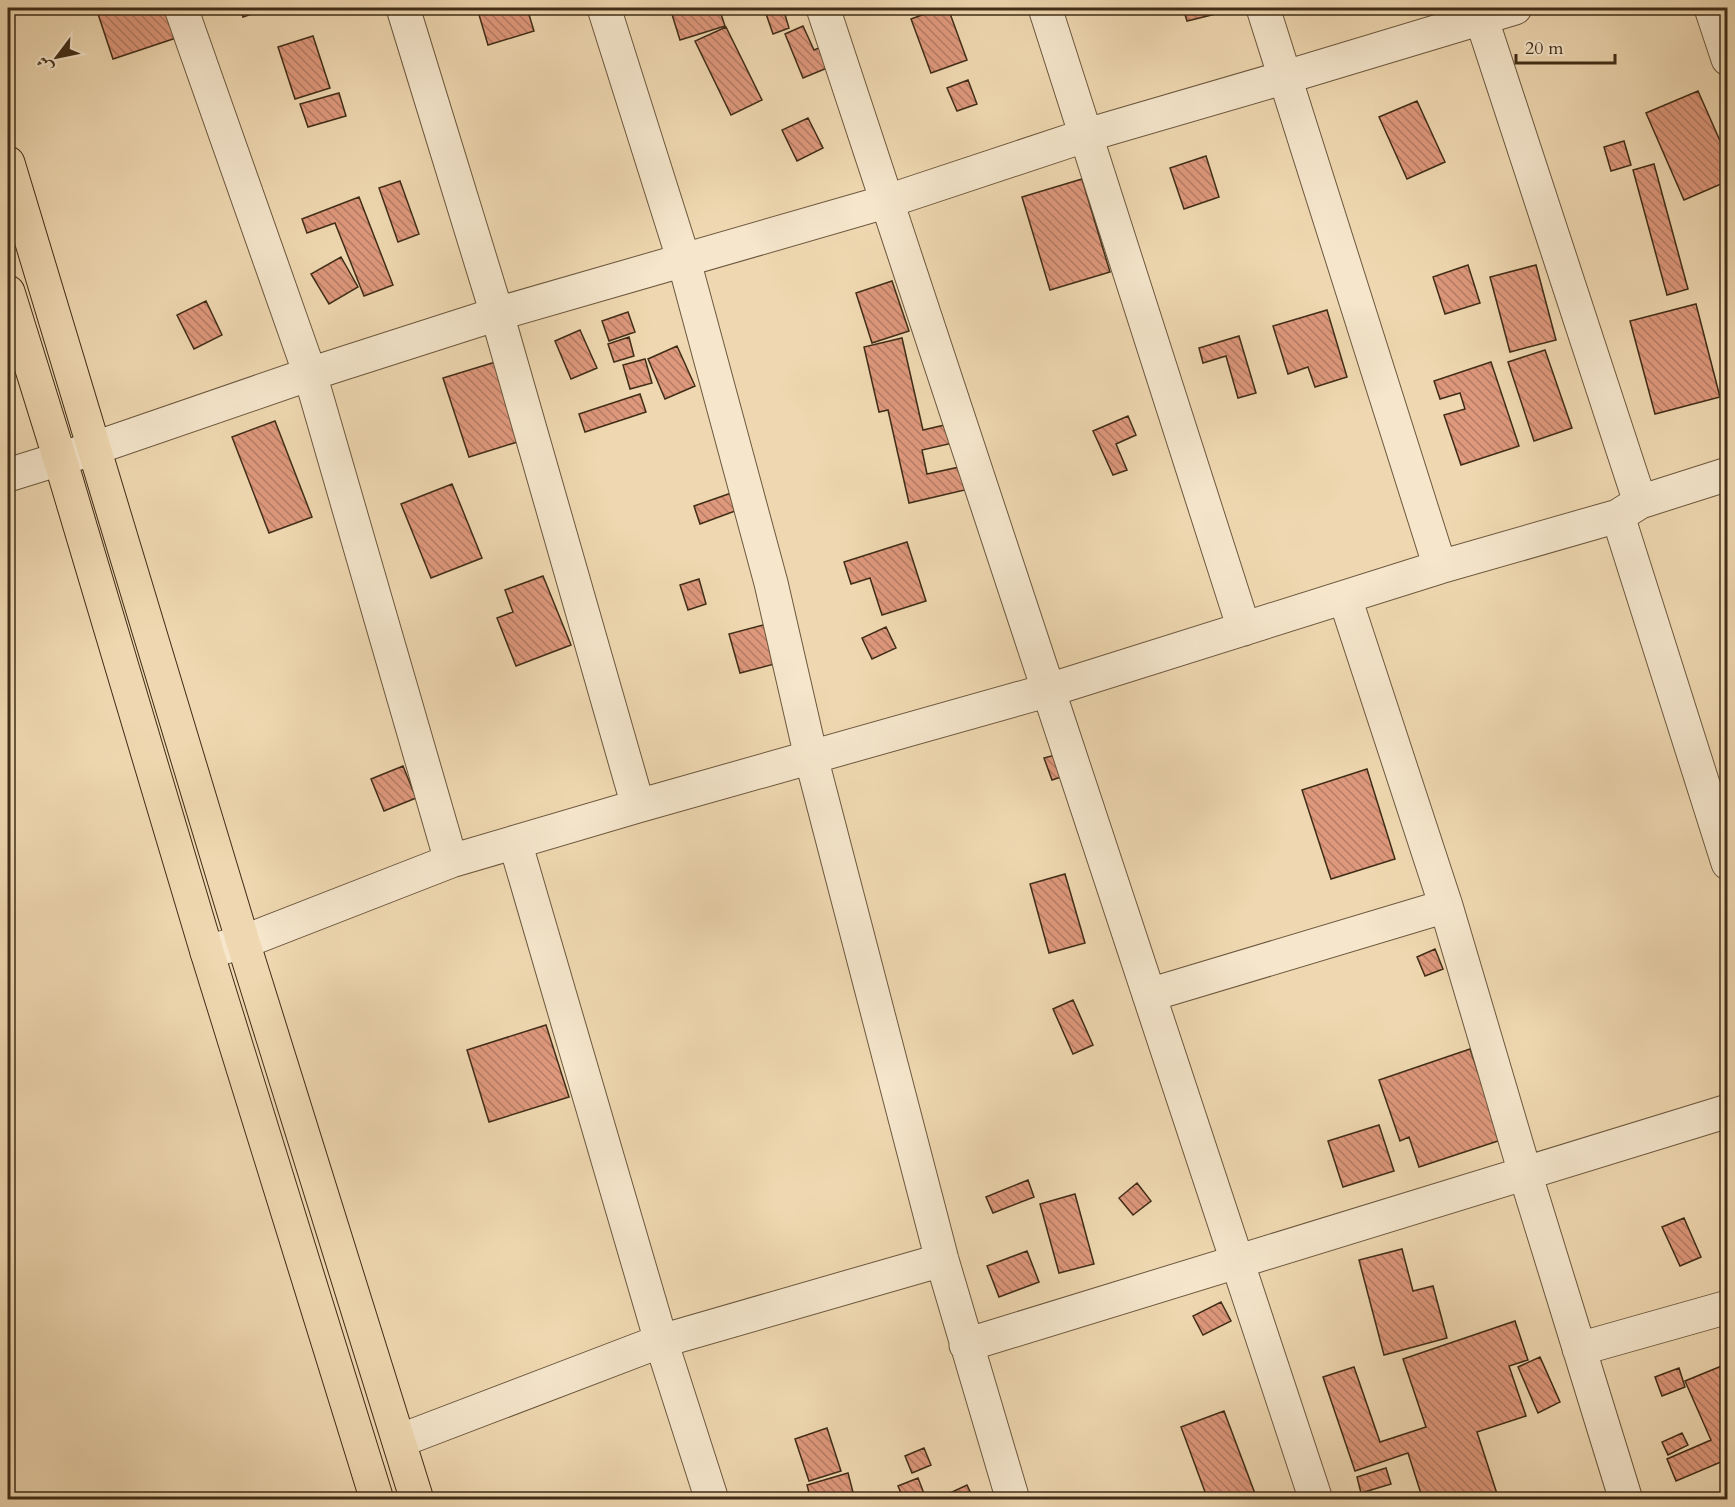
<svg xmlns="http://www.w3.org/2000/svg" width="1735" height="1507" viewBox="0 0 1735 1507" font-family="Cardo,Amiri,serif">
	<defs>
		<pattern id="building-back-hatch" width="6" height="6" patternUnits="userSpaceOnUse" patternTransform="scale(1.5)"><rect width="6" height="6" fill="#de987c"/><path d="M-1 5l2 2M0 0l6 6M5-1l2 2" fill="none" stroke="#b57c65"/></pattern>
	</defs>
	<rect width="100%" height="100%" fill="#efd8b1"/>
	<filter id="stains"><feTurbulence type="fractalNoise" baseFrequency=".00333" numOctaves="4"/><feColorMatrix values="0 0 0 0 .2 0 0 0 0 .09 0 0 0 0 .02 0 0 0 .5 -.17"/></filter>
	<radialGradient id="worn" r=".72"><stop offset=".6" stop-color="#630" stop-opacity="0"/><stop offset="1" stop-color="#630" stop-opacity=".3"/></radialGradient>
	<!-- building -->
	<path fill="url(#building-back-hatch)" stroke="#402d17" stroke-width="1.5" d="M96,8h73l10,29 -66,22z
		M240,8h29l-26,9z
		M477,8h50l7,23 -46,14z
		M670,8h49l6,18 -45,14z
		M764,8h19l6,20 -16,6z
		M941,8h7l19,52 -36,13 -20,-54z
		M1183,8h44l1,3 -41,10z
		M803,26l11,24 17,-7 8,20 -36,15 -18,-44z
		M726,27l36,73 -31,15 -36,-74z
		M313,36l17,52 -35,11 -17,-52z
		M968,80l9,24 -20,7 -10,-23z
		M1698,91l30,68v22l-44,19 -38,-87z
		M339,93l7,23 -38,11 -8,-23z
		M1417,101l28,61 -38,17 -28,-62z
		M808,118l15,30 -26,13 -15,-31z
		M1624,141l7,24 -20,6 -7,-24z
		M1206,156l13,41 -35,12 -14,-41z
		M1654,164l34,125 -21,6 -34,-125z
		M1082,179l28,93 -60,18 -28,-93z
		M400,181l19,53 -21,8 -19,-54z
		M359,197l34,88 -29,11 -29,-73 -28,10 -5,-14z
		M341,257l17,30 -29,17 -18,-30z
		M1468,265l12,38 -35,11 -12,-37z
		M1536,265l20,75 -46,12 -20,-75z
		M892,281l17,50 -37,12 -16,-50z
		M206,301l16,34 -28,14 -17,-34z
		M1696,304l24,93 -65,17 -25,-93z
		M1327,310l20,67 -32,10 -7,-20 -20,7 -15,-48z
		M628,312l7,20 -26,9 -7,-20z
		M580,330l17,38 -26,11 -16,-38z
		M1239,336l17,57 -18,5 -12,-42 -23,7 -4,-15z
		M629,337l5,19 -20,6 -6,-18z
		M902,338l21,92 26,-6 4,19 -31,7 5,24 37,-8 5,23 -60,14 -21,-93 -9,2 -15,-65z
		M677,346l18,40 -30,13 -17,-40z
		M1545,350l27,78 -38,13 -26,-79z
		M645,359l7,24 -22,6 -7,-24z
		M502,360l25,79 -58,18 -26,-79z
		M1491,362l28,84 -58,19 -17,-50 21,-6 -5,-16 -20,6 -6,-18z
		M640,394l6,18 -61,20 -6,-18z
		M1128,416l8,19 -20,9 11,26 -14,5 -20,-44z
		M275,421l37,96 -43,16 -37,-96z
		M452,484l30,74 -51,20 -30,-74z
		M737,491l6,17 -43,16 -6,-18z
		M907,542l19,59 -44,14 -12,-37 -19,6 -7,-22z
		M543,576l28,69 -55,21 -19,-48 16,-6 -8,-22z
		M699,579l7,25 -18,6 -8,-25z
		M771,623l11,39 -42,11 -11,-39z
		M886,627l10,21 -24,11 -10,-21z
		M1063,753l7,21 -18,6 -8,-22z
		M403,766l13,32 -32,13 -13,-32z
		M1367,769l28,90 -64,20 -29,-89z
		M1065,874l20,69 -36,10 -19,-69z
		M1435,949l8,20 -18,7 -8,-19z
		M1073,1000l20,45 -20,9 -20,-45z
		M546,1025l23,72 -80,25 -22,-72z
		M1470,1049l31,91 -82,27 -10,-30 -9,4 -21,-61z
		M1379,1125l15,46 -51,16 -15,-46z
		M1028,1180l6,17 -41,16 -7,-16z
		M1137,1183l14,18 -18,14 -14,-17z
		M1075,1194l19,70 -35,9 -19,-69z
		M1684,1218l17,39 -21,9 -18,-39z
		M1402,1249l11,42 20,-5 14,52 -63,17 -25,-95z
		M1027,1251l12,31 -40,15 -12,-31z
		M1221,1302l10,19 -28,14 -10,-19z
		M1515,1321l13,39 -19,6 17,50 -49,16 22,68h-22v-2l-5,2h-49l-15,-47 -53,18 -32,-94 31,-10 26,75 46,-15 -23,-68z
		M1540,1357l20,45 -22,11 -20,-46z
		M1724,1365l4,9v85l-52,22 -9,-22 44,-19 -26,-59z
		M1679,1368l6,19 -23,9 -7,-19z
		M1224,1411l33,88 -2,1h-47l-27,-73z
		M827,1428l14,43 -32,10 -14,-42z
		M1682,1433l6,12 -20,10 -6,-13z
		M924,1448l7,17 -19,8 -7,-17z
		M1386,1468l5,16 -30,9 -4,-16z
		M848,1473l7,27h-44l-4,-15z
		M918,1478l7,18 -9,4h-12l-6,-14z
		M967,1485l7,15h-39z"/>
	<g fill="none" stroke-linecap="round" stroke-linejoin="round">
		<defs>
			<path id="minor" d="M181,8l129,366 141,487
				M403,8l94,306 141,492
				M604,8l80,253 87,322 40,174 131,503 71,240
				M823,8c160,498 332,993 493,1492
				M1045,8l199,621
				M1263,8l177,559
				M1478,8l162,494
				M1711,8l17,51
				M8,475l87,-27 215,-74 187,-60 388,-112 202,-67 199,-58 229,-69
				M1618,516l110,347
				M1345,598l101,308 79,267 101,327
				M515,842l146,499 51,159
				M207,952l36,-10 208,-81 187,-55 411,-116 391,-123 178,-51 22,-14 88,-28
				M1149,995l297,-89
				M966,1345l762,-234
				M1579,1349l149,-42
				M399,1441l262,-100 281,-81"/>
			<path id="major" d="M8,163l235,779 174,558
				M8,292l52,167 147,493 170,548"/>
		</defs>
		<!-- minor casing -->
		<use href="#minor" stroke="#6c583e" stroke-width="35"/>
		<!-- major casing -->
		<use href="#major" stroke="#402d17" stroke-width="35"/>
		<!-- minor -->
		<use href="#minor" stroke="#f5e6cc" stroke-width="33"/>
		<!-- major -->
		<use href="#major" stroke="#efd8b1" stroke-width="33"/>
	</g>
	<!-- margin -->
	<rect width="1735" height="1507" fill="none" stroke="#efd8b1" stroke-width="30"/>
	<rect x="9" y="9" width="1717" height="1489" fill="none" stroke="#402d17" stroke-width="3"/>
	<rect x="15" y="15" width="1705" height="1477" fill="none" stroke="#402d17" stroke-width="1.5"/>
	<!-- north arrow -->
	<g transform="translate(57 57) rotate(238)" stroke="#f5e6cc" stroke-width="4.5" paint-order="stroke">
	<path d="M0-4.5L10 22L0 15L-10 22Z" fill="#402d17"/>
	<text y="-9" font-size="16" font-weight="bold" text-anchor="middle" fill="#402d17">ش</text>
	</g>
	<!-- scale -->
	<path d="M1516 54v9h99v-9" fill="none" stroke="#402d17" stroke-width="3"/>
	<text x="1525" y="54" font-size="18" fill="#402d17" stroke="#f5e6cc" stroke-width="4.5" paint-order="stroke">20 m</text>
	<rect width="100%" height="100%" filter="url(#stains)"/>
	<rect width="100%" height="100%" fill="url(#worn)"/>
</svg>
